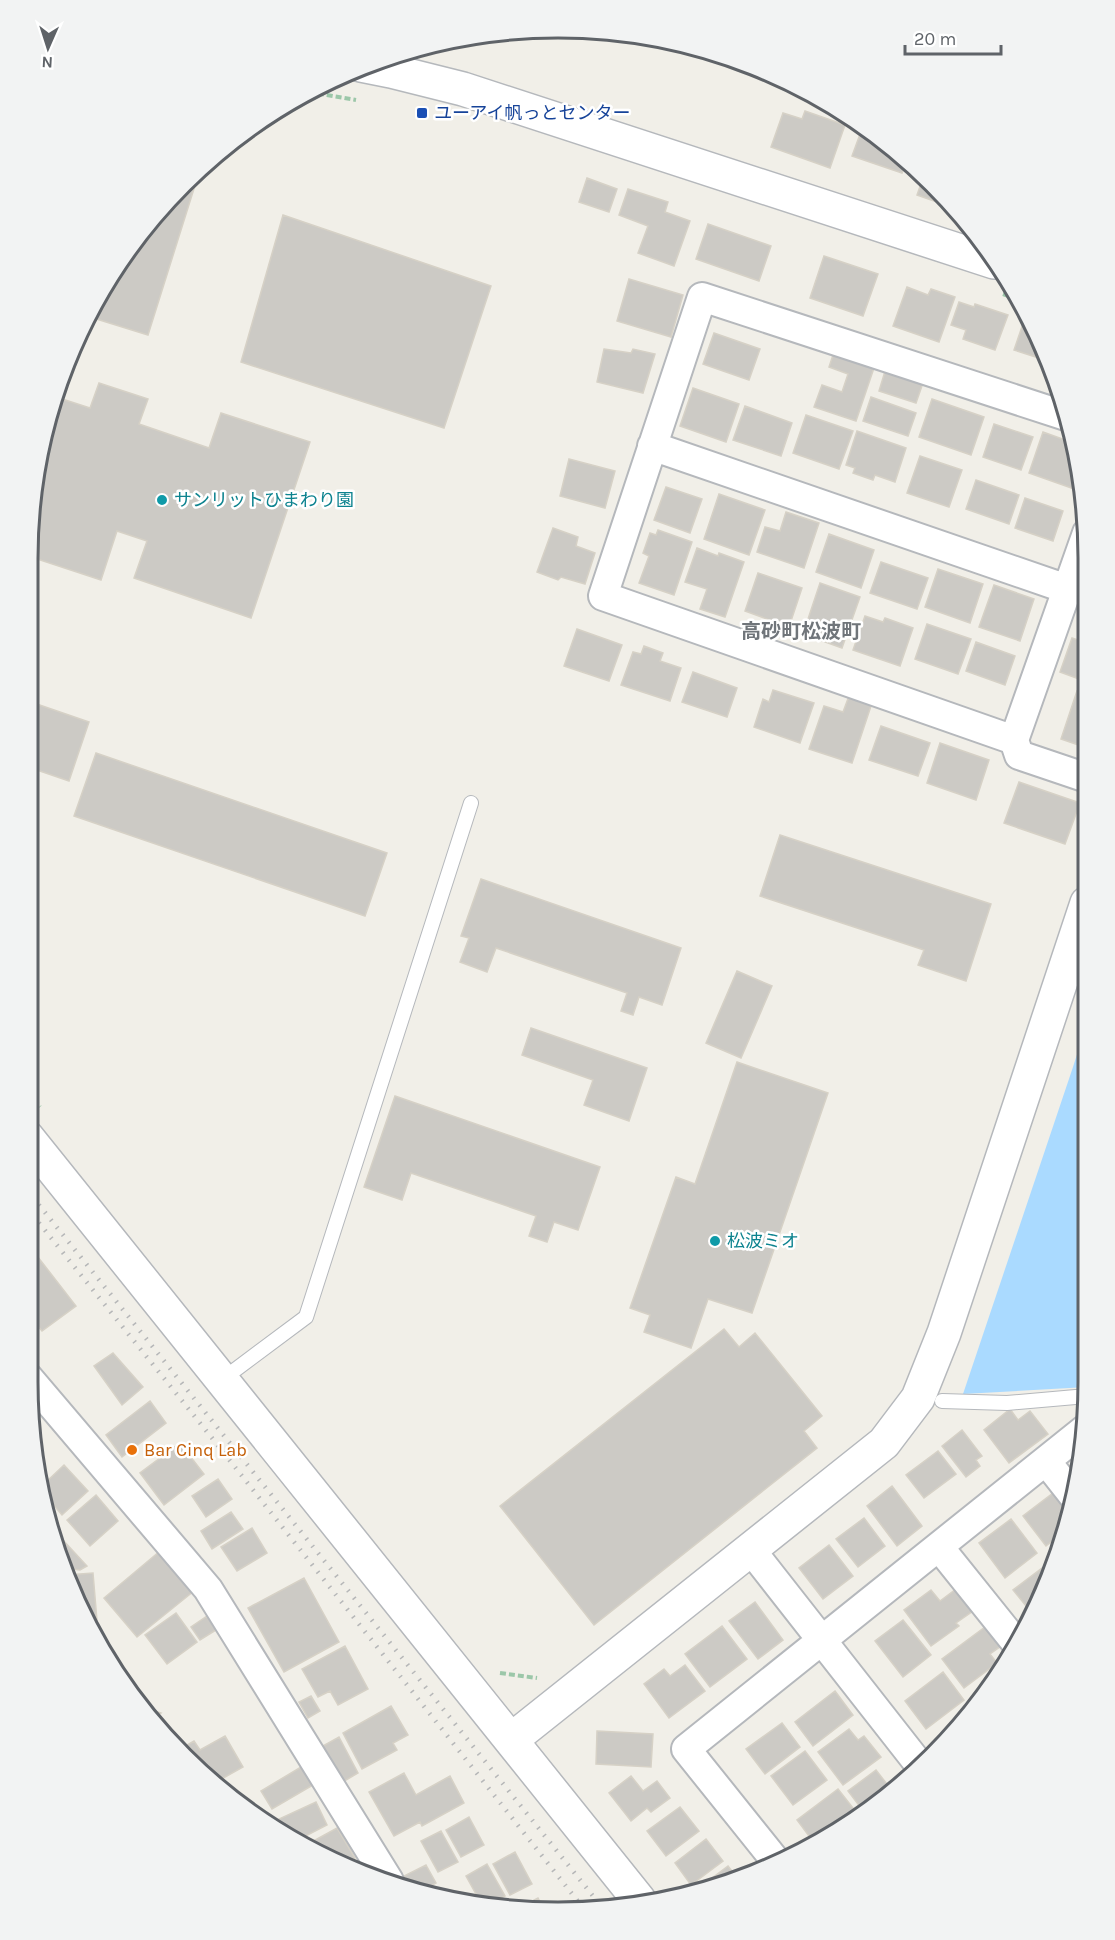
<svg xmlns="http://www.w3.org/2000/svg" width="1115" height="1940" viewBox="0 0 1115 1940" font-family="Karla,'Noto Sans JP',sans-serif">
	<rect width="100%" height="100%" fill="#f1efe8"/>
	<!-- water -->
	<path fill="#aadaff" d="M1087,1023v364l-124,7 110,-327z"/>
	<!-- building -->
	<path fill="#cccac5" stroke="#d6d1c6" stroke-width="1.5" d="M805,111l40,14 -15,43 -59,-21 12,-34 19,6z
		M863,126l44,35 -5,12 -50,-17z
		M193,174l5,2 -50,159 -58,-18 26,-54 66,-80z
		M924,175l9,8 18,24 -34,-12z
		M587,178l30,11 -8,23 -30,-10z
		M628,189l40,13 -3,10 25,9 -16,45 -36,-13 10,-27 -29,-11z
		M283,215l208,71 -47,142 -203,-66z
		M708,224l63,22 -12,35 -63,-22z
		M824,256l54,18 -15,42 -53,-18z
		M629,279l54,16 -12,42 -54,-16z
		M907,287l21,8 3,-6 24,8 -16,45 -46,-16z
		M959,302l15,5 1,-3 33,11 -13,35 -32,-11 3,-9 -15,-5z
		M1025,318l4,2 19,41 -34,-11z
		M714,333l46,16 -11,31 -46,-16z
		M604,349l27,4 2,-4 22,5 -12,39 -46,-11z
		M834,352l41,13 -19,56 -42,-14 8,-22 20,7 6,-18 -19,-7z
		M886,368l38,12 -8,23 -37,-12z
		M99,383l49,16 -9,25 70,24 12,-35 89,29 -59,176 -117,-40 13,-37 -30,-10 -16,49 -73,-24v-34l25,-126 37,12z
		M693,388l46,16 -13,38 -46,-16z
		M871,397l45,16 -8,23 -45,-15z
		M932,399l52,18 -13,38 -52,-18z
		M745,406l47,17 -11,33 -48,-16z
		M806,415l47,16 -14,38 -46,-16z
		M994,424l39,13 -12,33 -38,-13z
		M857,431l49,17 -11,34 -20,-7 -2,5 -20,-7 2,-5 -9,-3z
		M1043,432l28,10 8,41 -2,7 -48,-17z
		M920,456l42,14 -13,37 -42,-14z
		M569,459l46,12 -10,37 -45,-12z
		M976,480l43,15 -10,29 -43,-15z
		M666,487l36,12 -12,34 -36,-13z
		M719,494l46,16 -16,45 -45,-16z
		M1025,498l38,13 -10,30 -38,-13z
		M786,512l33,11 -15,45 -47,-16 8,-25 15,4z
		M553,528l25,9 -2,9 19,7 -10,31 -24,-7 -3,3 -21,-8z
		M658,530l34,12 -18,53 -35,-12 10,-27 -6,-3 7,-20 6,2z
		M829,534l45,16 -13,38 -45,-16z
		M697,548l21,8 1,-3 25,9 -19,55 -25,-8 7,-20 -22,-7z
		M881,562l47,16 -11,31 -47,-16z
		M938,569l45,15 -13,39 -45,-16z
		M758,573l44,15 -13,39 -44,-16z
		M820,583l40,14 -18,51 -39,-14z
		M994,585l40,14 -14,42 -41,-14z
		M865,616l18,6 2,-4 28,10 -13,38 -47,-16z
		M927,624l44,15 -13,35 -43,-15z
		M577,629l45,16 -13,36 -45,-15z
		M1072,638l15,5v39l-27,-10z
		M976,642l39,14 -10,29 -39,-14z
		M644,646l19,7 -3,8 21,7 -11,33 -49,-16 12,-33 8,2z
		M693,672l44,16 -10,29 -45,-15z
		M773,690l41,13 -14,40 -46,-16 9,-28 6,3z
		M1077,691l10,3v54l-26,-9z
		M849,696l23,7 -20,60 -43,-14 15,-43 19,6z
		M28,701l61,21 -20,59 -41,-14z
		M881,726l49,17 -12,33 -49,-16z
		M940,743l49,17 -13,40 -49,-17z
		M96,753l291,100 -22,63 -291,-100z
		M1019,782l61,21 -15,41 -61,-21z
		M780,835l211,69 -25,77 -48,-16 6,-15 -164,-54z
		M481,879l200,69 -19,57 -23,-8 -6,18 -12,-4 6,-18 -131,-45 -9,24 -27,-10 9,-24 -8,-2z
		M737,971l35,15 -31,72 -35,-15z
		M531,1028l116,40 -18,53 -45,-16 9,-25 -71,-25z
		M737,1062l91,31 -76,220 -44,-14 -17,49 -47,-16 6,-17 -20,-7 46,-131 19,7z
		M395,1096l205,71 -22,63 -24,-8 -7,20 -18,-6 7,-20 -125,-43 -9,27 -38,-13z
		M27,1243l49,63 -34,25 -15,-18z
		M724,1329l15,18 16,-14 67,83 -18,15 13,17 -223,177 -94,-119z
		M113,1353l30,34 -21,18 -28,-39z
		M150,1401l16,22 -44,34 -16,-22z
		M1010,1409l8,11 12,-9 18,23 -39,29 -25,-33z
		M962,1430l20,26 -6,4 4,6 -14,11 -24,-31z
		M180,1443l24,31 -40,31 -24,-32z
		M938,1451l18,23 -32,24 -18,-23z
		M64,1465l24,26 -26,24 -16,-19 -2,-12z
		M218,1479l14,20 -26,18 -14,-21z
		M892,1486l30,40 -25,20 -30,-40z
		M1053,1493l15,19 -4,20 -18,14 -23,-30z
		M96,1495l22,26 -28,25 -23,-26z
		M231,1512l12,17 -31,20 -11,-18z
		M864,1518l21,28 -27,21 -22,-28z
		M1011,1519l26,34 -32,25 -26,-35z
		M252,1528l15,25 -30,18 -16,-24z
		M62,1539l25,27 -7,4 -17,-2 -3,-5z
		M829,1545l24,31 -30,23 -24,-31z
		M160,1551l34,40 -57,46 -33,-39z
		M1046,1565l5,6 -20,41 -18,-22z
		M93,1573l4,48 -5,1 -25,-47z
		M304,1578l35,64 -55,30 -36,-64z
		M956,1589l17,22 -17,12 3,3 -28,20 -27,-36 27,-20 9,11z
		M755,1602l28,38 -25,19 -29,-38z
		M176,1613l21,29 -30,22 -22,-29z
		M207,1616l9,14 -16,10 -9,-13z
		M903,1620l28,35 -28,22 -28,-36z
		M989,1624l15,20 -14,10 7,9 -33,25 -22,-29z
		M722,1626l25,33 -37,28 -25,-33z
		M345,1646l23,43 -30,16 -8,-14 -12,6 -16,-28z
		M685,1665l20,26 -36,27 -25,-34 20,-15 6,7z
		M943,1672l21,28 -38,29 -21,-28z
		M835,1691l18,24 -40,31 -18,-24z
		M311,1696l9,15 -12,7 -9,-16z
		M136,1705l25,8 -9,7z
		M391,1706l17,29 -15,8 4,7 -35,19 -19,-36z
		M782,1723l18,24 -35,27 -19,-25z
		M849,1729l9,11 6,-4 17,21 -38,28 -25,-33z
		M597,1731l56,3 -2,33 -55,-3z
		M225,1736l18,31 -25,14 -36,-33 12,-7 6,9z
		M339,1737l19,36 -17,10 -20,-36z
		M805,1751l22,29 -34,25 -22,-29z
		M301,1767l12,18 -41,24 -11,-18z
		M876,1770l14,18 12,-8 -21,23 -17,9 -16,-21z
		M404,1773l12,22 34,-19 14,27 -42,23 -2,-4 -26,14 -25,-44z
		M631,1776l12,15 14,-10 13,17 -19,14 -4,-4 -16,13 -22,-28z
		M838,1789l19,24 -14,10 -31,17 -15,-20z
		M316,1802l11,23 -29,15 -11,-6 -8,-15z
		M680,1807l19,24 -33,25 -19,-25z
		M469,1817l15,28 -23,12 -15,-27z
		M337,1828l18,30 -7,4 -40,-18z
		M441,1831l17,31 -20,10 -17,-31z
		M706,1839l17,22 -32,24 -16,-22z
		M515,1852l17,32 -22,11 -17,-31z
		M487,1864l18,32 -15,8 -9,-1 -15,-27z
		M426,1865l10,18 -19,11 -5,-3 -8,-15z
		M728,1866l10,13 -10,6 -32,5z
		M538,1898l7,13 -26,-3z"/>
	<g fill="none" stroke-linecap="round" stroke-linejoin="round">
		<defs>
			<path id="service" d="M223,1379l83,-62 165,-514
				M942,1401l65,2 80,-7"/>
			<path id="minor" d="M652,446l415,143
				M1087,533l-73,207 5,15 68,23
				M1014,740l-411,-144 99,-299 364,119
				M27,1376l181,213 181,292
				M1046,1461l26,33
				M939,1547l77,96
				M751,1550l167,213
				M775,1860l-89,-111 398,-319"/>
			<path id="tertiary" d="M361,65l30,6 72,18 531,173
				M27,1137l612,763
				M511,1740l373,-297 34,-45 26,-65 143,-430"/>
		</defs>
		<!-- service casing -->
		<use href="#service" stroke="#b5b8bc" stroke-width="16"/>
		<!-- minor casing -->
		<use href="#minor" stroke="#b5b8bc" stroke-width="32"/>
		<!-- tertiary casing -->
		<use href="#tertiary" stroke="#b5b8bc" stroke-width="36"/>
		<!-- path -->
		<path stroke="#9cc7a9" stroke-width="4" stroke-dasharray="6 3" stroke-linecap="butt" d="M309,92l47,8
			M1003,294l17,6
			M27,1100l5,-3 8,10
			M500,1673l37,5"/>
		<!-- service -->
		<use href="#service" stroke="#fff" stroke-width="14"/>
		<!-- minor -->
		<use href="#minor" stroke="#fff" stroke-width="28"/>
		<!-- tertiary -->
		<use href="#tertiary" stroke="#fff" stroke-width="33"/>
		<!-- rail -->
		<path stroke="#b6b7b8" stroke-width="4.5" stroke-dasharray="1.5 8" stroke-linecap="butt" d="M27,1190l574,716
			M27,1208l185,230 372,471"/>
	</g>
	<!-- markers -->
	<rect fill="#1a4fb4" stroke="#fff" stroke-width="2" x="416" y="107" width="12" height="12" rx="3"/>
	<g fill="#0f9aa8" stroke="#fff" stroke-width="2">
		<circle cx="162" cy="500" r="6"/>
		<circle cx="715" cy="1241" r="6"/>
	</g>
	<circle fill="#e8710a" stroke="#fff" stroke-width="2" cx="132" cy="1450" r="6"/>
	<g text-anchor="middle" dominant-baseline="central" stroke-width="5" stroke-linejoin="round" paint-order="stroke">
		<!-- transit labels -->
		<g font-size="18" fill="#164399" stroke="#fff" text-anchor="start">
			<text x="434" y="113">ユーアイ帆っとセンター</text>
		</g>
		<!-- culture labels -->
		<g font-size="18" fill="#0d838f" stroke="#fff" text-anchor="start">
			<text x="174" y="500">サンリットひまわり園</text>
			<text x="727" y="1241">松波ミオ</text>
		</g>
		<!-- food labels -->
		<g font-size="18" fill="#c56008" stroke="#fff" text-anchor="start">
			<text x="144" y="1450">Bar Cinq Lab</text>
		</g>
		<!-- neighbourhood labels -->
		<g font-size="20" font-weight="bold" fill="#70757a" stroke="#fff">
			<text x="801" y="631">高砂町松波町</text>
		</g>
	</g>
	<!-- crop -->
	<path d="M0 0H1115V1940H0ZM558 38H558A520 520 0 0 1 1078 558V1382A520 520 0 0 1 558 1902H558A520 520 0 0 1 38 1382V558A520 520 0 0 1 558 38Z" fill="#f2f3f3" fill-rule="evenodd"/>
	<path fill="none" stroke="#5f6368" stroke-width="3" d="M558 38H558A520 520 0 0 1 1078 558V1382A520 520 0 0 1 558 1902H558A520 520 0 0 1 38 1382V558A520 520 0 0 1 558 38Z"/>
	<!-- north arrow -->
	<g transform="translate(48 48) rotate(183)" stroke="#ffffff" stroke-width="4.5" paint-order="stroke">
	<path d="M0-4.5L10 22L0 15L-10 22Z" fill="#5f6368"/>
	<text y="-9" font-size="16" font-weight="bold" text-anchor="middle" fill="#5f6368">N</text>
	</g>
	<!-- scale -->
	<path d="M905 45v9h96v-9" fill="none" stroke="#5f6368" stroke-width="3"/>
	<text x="914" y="45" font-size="18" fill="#5f6368" stroke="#ffffff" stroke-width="4.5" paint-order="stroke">20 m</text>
</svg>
